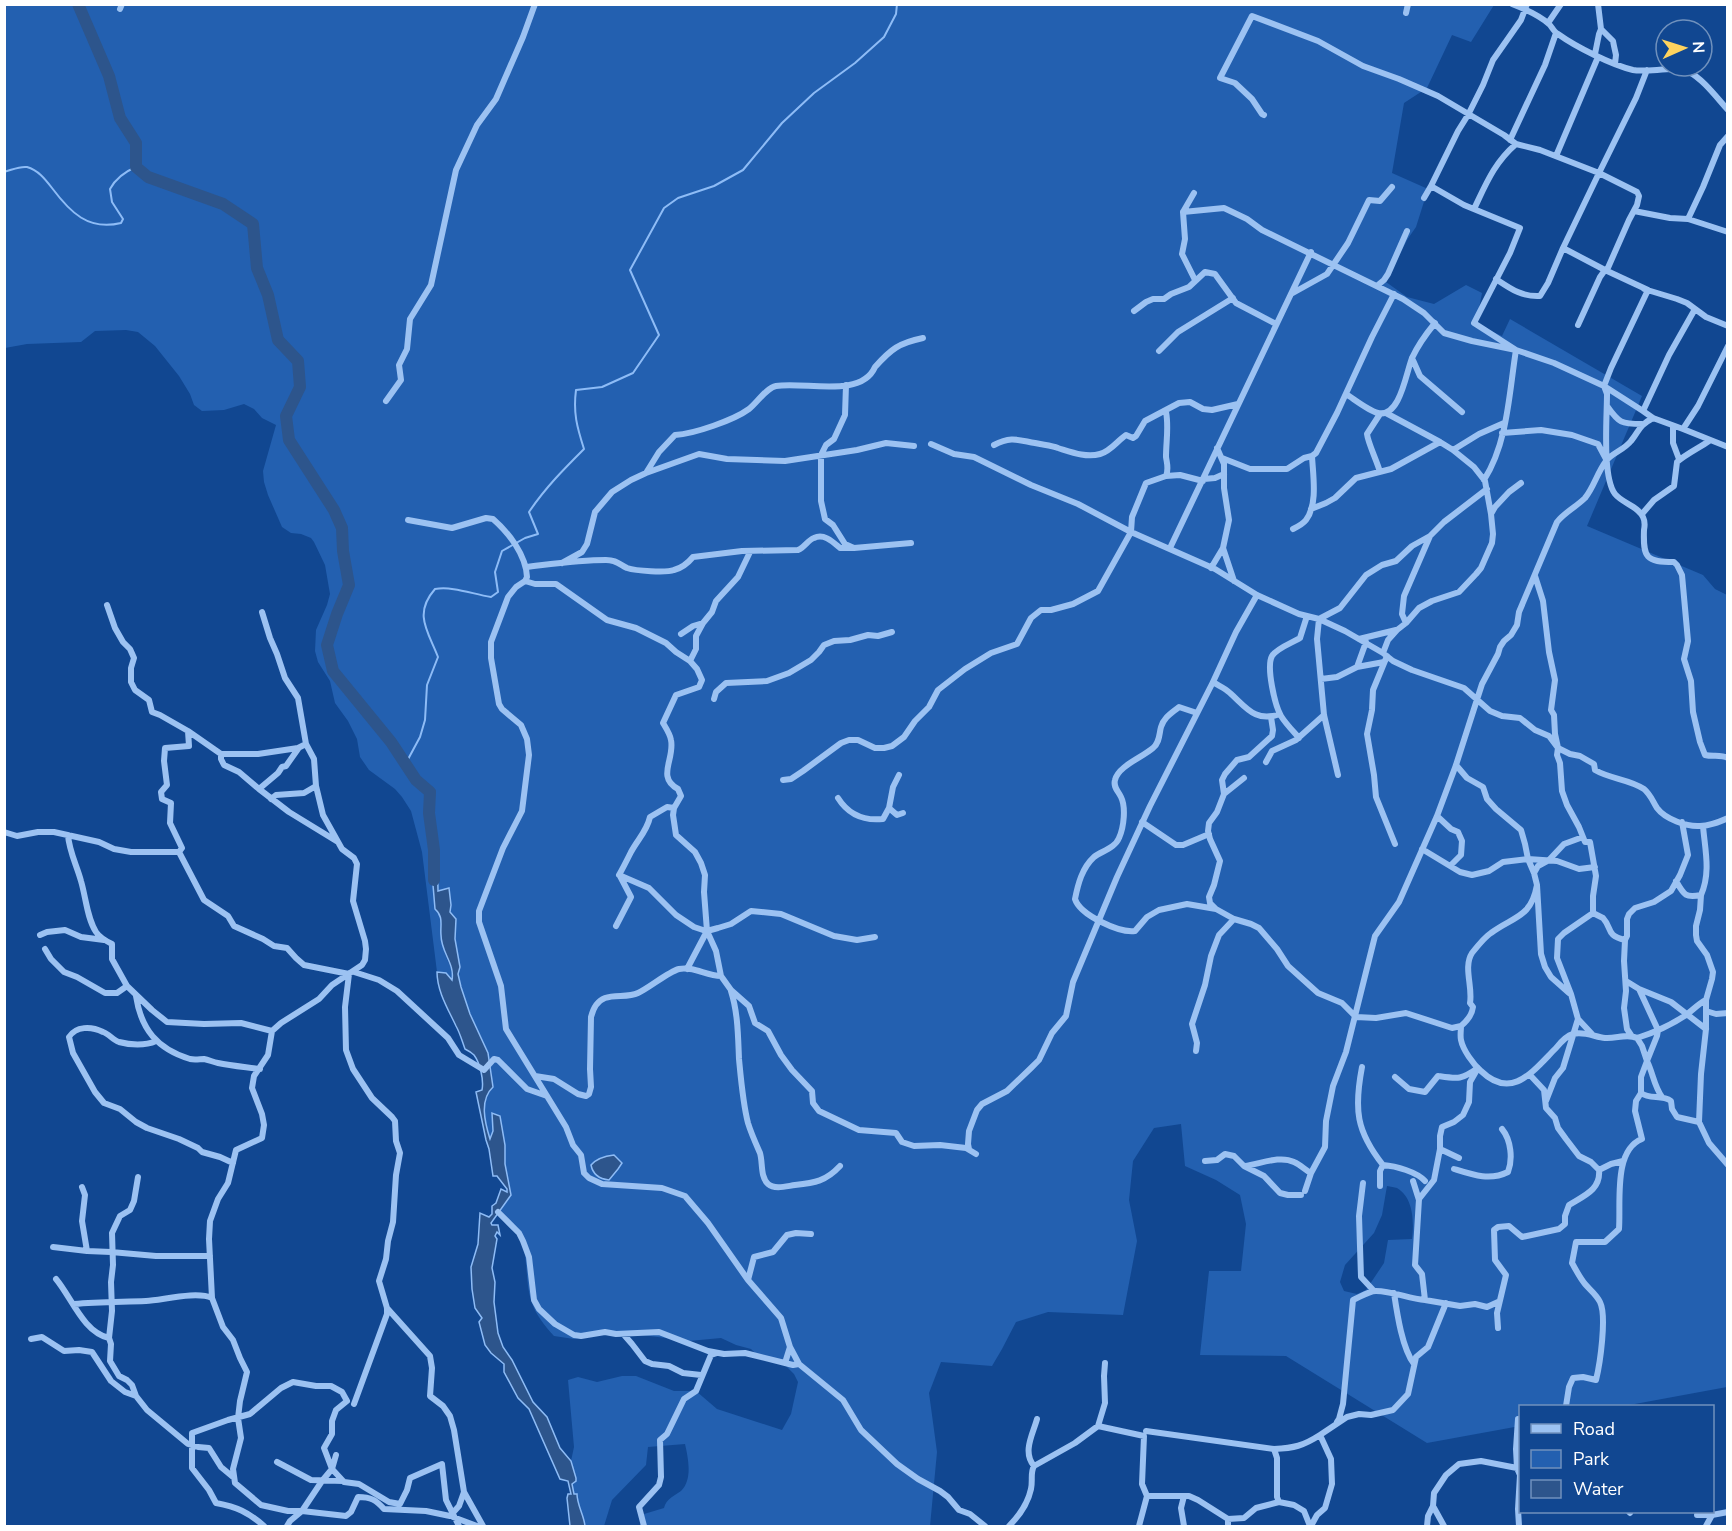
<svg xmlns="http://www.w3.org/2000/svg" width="1732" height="1531" viewBox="0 0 1732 1531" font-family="'Nunito Sans',sans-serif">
	<rect width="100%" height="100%" fill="#114791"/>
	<!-- green -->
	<path fill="#2360b0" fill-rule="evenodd" d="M5,5h1489l-23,37 -19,-7 -25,53 -23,15 -12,70 36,16 -12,38 -9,13 -21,42 21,15 27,7 32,-19 16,8 -6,31 26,12 8,-17 132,77 -55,130 116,49 12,14 12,6v792l-103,19h-104v20l-93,17 -141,-87 -86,-1 9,-84h32l5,-47 -6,-29 -24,-15 -31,-14 -4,-42 -27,4 -21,33 -4,39 8,41 -14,74 -75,-3 -32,10 -14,27 -10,17 -51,-4 -12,31 8,59 -7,74h-290l4,-12 20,-6c2,-9 10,-12 17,-17 12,-11 7,-34 4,-47l-37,3 -2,18 -34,35 -8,26h-19c-1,-11 -8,-20 -8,-32h-3l-2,-10 4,-6 -5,-17 3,-14 -6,-67 10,-3 19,5 25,-6h14l38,15h22l21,18 65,21 9,-16 7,-32 -4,-8 -10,-10 -29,-11 -4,-4 -15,-4 -15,-7 -32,3 -47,-6h-52l-16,4 -20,-3c-9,-10 -19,-22 -23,-36 -7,-21 -1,-50 -15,-69 -5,-6 -12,-11 -17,-17l-8,9 20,-28 -6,-31v-19l-5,-29 -7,-3v19l-3,9c-4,-18 -12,-40 3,-54 -2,-12 -2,-26 -6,-37 -9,-23 -33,-59 -27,-83l-10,-55 1,-7 -2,-17 -11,4 -1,-53 -5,-22 1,-22 -12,-5 9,8 -2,16 2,29 4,11v9l-2,10 3,36c10,10 4,19 7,31 1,6 2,13 5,19 4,10 7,9 5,22l-6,-8 -9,-1 -15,-120 -11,-41 -9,-14 -7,-8 -26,-19 -9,-13 -3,-18 -9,-18 -13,-18 -5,-22 -12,-19 -3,-11 1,-21 11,-25 3,-11 -5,-29 -11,-23 -3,-4 -10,-4 -10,-1 -9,-6 -14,-32 -4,-13 -1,-11 13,-46 -14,-7 -8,-9 -10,-5 -20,6 -22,1 -8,-6 -4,-11 -11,-18 -24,-30 -17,-14 -12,-2 -31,1 -14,11 -54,2 -22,4zM1387,1186c4,1 7,1 10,2 17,10 17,35 15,51l-24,1 -4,23 -18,27 -9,4 -13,-3 -4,-9 5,-17 29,-32 8,-18z"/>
	<!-- water -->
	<path fill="#2d558c" stroke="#8ebcf6" stroke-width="1.5" d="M418,784l10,6 6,5 -2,22 5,22 1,52 11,-3 2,17 -1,7 6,7 -1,20 5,28 -2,7 3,13 9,27 18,39 5,34c-14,13 -8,36 -3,52l3,-8 -1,-18 8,3 5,29v19l6,31 -20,28 1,2h6l2,10 -3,-3 -2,4 2,3 -5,29 3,14 -1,20 4,31 5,14 9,13 21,42 14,15 13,31 11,13 5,17v3l-4,3 2,10h3c0,11 7,21 8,32h-15l-3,-28 1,-4h3l-3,-13 -8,-2 -31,-70 -11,-11 -14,-26v-8l-13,-11 -6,-8 -6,-23 3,-4 -7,-10 -3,-19 -1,-22 7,-23 2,-31 9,4 3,-3v-8l4,-3 5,-14 6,3v-3l-10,-13h-4l-4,-27 -3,-9 -10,-48 6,-2c2,-10 -2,-27 -8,-35 -2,-2 -7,-5 -9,-6 -3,-8 -5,-16 -9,-23 -8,-17 -19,-35 -19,-54l9,1 6,7c3,-17 -11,-27 -11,-45 -1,-10 3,-18 -6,-26l-3,-36 2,-10v-9l-7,-21h2l-1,-19 2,-16z
		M614,1155l8,8 -4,6 -9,11c-10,-1 -16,-5 -18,-15 6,-7 14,-9 23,-10z"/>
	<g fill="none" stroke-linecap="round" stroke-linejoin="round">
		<!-- stream -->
		<path stroke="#8ebcf6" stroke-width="2" d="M4,172c8,-2 15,-6 23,-5 11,3 18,12 25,21 18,24 36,43 69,35l2,-4 -11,-17 -2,-13c6,-11 14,-17 26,-22
			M406,763l14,-26 5,-17 2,-35 11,-28c-10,-26 -25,-43 -3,-68 18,-3 37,5 56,8l7,-5 -3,-20 7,-21 23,-13 13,-4 -9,-22c16,-24 35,-43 55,-63 -7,-22 -11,-36 -8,-59l26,-3 31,-14 26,-38 -29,-65 34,-62 14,-10 36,-12 29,-16 39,-47 32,-30 41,-30 29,-26 12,-23 1,-10"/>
		<!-- river -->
		<path stroke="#2d558c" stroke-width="12" d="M78,4l31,72 11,42 16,25v24l12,10 75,27 30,20 4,44 11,27 10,45 20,21 2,26 -14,29 3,24 45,70 8,18 1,23 6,34 -12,29 -10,31 6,26 58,71 25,38 14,12 -1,21 5,37v30"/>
		<!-- minor -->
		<path stroke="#9cc2f2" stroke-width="6" d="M1512,4c13,5 27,11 37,20 3,3 5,8 9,10 18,13 54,31 75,36 15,3 44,-5 56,2 14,7 28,26 39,38
			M1598,4l3,25 12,12 1,5 2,9 -1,9
			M120,9l2,-5
			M1406,13l2,-9
			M1548,23l13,-19
			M1595,54l4,-20 2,-5
			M1264,115l-2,-1 -10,-15 -17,-16 -15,-5 32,-62 66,25 45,25 36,13 39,17 66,39 12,9 24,6 59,23 -36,75
			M1510,140l35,-75 11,-32
			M1556,156l42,-99
			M1431,186l27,-55 10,-16 15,-30 10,-25 28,-40 6,-16
			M1194,193l-11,19 2,27 -3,15 13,26
			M1424,198l7,-12 33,19 56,23 -10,25 -36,70 42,27 38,13 50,23 39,25
			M1474,209c12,-25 20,-46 42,-65
			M1634,211l36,7 18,1 40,13
			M1183,212l41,-4 23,11 15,11 141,69 21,14 20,20 28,8 44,9c-7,43 -8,92 -32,130
			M1688,219l15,-32 17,-42 8,-9
			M1605,270l43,20 -37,78 -7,18 3,8c0,23 -5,83 8,100 7,9 23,12 28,23 2,4 2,8 1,13 -1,28 2,32 30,32l3,3 5,10 6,66 -4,18 7,22 2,31 7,30 5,13c8,2 15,-1 23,3
			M1607,270l22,-50 8,-15 2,-9 -2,-4 -38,-19 37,-75 11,-28
			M1496,279c15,10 26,18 44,17l8,-13 15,-35 42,22 -5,7 -22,48
			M1378,285l6,-5 4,-6 19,-43
			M1644,289l33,10 10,4 19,14 22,9
			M1291,294l36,-20 21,-31 21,-43 11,1 12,-14
			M1695,309l-26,46 -26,56 10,7 30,11 15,-23 30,-60
			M1134,311l12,-9 7,-3h11l7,-5 18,-7 16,-15 10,2 21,29 40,21
			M1159,351l19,-19 55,-34
			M1412,358l8,18 42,36
			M846,385l-1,30 -11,24 -8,6 -5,10v46l4,18 8,6 12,19 9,4 57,-5
			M1346,394c8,5 23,17 32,19 22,5 28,-40 34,-55 6,-13 14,-24 23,-35
			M386,401l15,-21 -2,-15 8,-16 3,-30 21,-34 25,-115 21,-45 19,-26 27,-62 12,-33
			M1607,406c12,17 14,18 35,18
			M1386,413l54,29 13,8 21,17 11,14 6,33
			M1380,414l-13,20c1,9 10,27 13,38
			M1673,426v17l6,16
			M1683,429l45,18
			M1502,433l39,-3 31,5 26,9 8,15
			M931,444l23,10 20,3 57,28 47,19 53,28 84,37 42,26 42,19 20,5 26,12 38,22 10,8 19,9 52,18 26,23 12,5 18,2 15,12 14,6 9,12 12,6 10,2 14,8 1,6c15,9 34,9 49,19 7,6 9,13 13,19 8,11 30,19 43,18 10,0 19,-4 28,-8
			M994,445c17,-9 24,-5 41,-2 8,2 16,2 23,5 13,4 28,10 42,6 11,-3 17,-13 26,-19l7,3 3,-2 9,-15 34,-18 11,-1 13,7 9,1 26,-6
			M1453,450l26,-16 25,-11
			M1222,458l28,11h37l17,-11 8,-2 4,-3 21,-40 35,-76 22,-43
			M646,473l53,-19 28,5 58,2 72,-11 29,-7 28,3
			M1166,476l14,-1 23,6
			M1204,479l11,-1 9,-4
			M1311,509l15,-6 9,-5 21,-20 35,-9 49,-27
			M1642,514l12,-14 20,-14 3,-24c9,-8 22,-14 32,-21
			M408,520l44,8 34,-10 7,1c16,14 33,36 34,58l-2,4 -9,6 -8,10 -17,45v16l8,46 3,5 19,16 6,14 2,16 -7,56 -19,37 -24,63v11l22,64 5,43 60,98 7,18 8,10 3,18 5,5 13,6 60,4 23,8 23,27 40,57 33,38 9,29 9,17 44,36 18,30 36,34 21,15 22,12 8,6 11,13 11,4 15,12
			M1293,529c4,-2 10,-5 13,-9 12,-16 7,-44 6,-64
			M1170,548l141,-296
			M1223,548l11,33
			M562,563l20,-11 5,-8 8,-32 17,-20 19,-12 15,-7 13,-21 16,-17c19,-1 59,-15 74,-26 8,-6 17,-21 27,-23 28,-5 85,13 99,-19 16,-18 24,-24 48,-29
			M526,567c26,-3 53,-7 80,-7 10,0 13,4 21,8 9,3 39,5 47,2 8,-2 14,-7 19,-13l49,-6 56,-1c7,-3 10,-10 16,-12 10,-5 19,4 26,10h14
			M1211,568l12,-20 6,-28 -5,-32v-24l-7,-16
			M1535,576l8,25 6,51 6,28 -4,30 3,5 1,19 3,14 -1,7 3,8 2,28 5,14 12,22 6,15h5l6,34 -3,20v17l-29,20 -6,6 -1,19 14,36 7,25 -15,49 -8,10 -9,23
			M525,581l10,3h21l51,36 29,8 30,15 10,9 14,9 7,8 5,11 -3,7 -23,8 -13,28c3,5 7,11 8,17 4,19 -15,37 7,49l3,7 -7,12 -1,7 3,20 19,17 6,11 4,12 -1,17 3,39 9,20 5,25 10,14 18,16 6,17 13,8 13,24 11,15 20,21 1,12 6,8 40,19 37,3 6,9 12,4 26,-1 26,3 10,6
			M107,605l8,23 8,14 7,7 4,9 -3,10v14l4,8 14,10 3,12 8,3 28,16
			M262,612l8,26 7,16 8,24 13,20 8,46 8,15 2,27 7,29 19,34 12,9 3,6 -4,37 12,40 1,8 -1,11 -3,5 -30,20 -13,14 -38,24 -9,8 -4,24 -14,21 -2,12 10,26 2,11 -2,13 -26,12 -8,33 -10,16 -8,22 -1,18 3,59 11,29 10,13 7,18 7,14 -7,29 -2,17 3,20 -8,31 2,14 26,22 27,6h14l20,-30 10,-12 4,-14
			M1406,623l-4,-9 2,-18 26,-60 14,-14 43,-33
			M681,634l12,-8 10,-3
			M1359,639l37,-9
			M1383,653l5,-13 9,-10 9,-7 13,-15 13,-7 27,-9 17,-18 5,-6 11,-25 1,-9 -2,-20 4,-7 14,-15 12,-9
			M1387,656l-14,34 -1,20 -5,24 7,41 2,22 19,47
			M690,661l6,-12v-13l7,-13 9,-11 4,-11 22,-24 12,-25
			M1357,667l9,-25
			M1321,679l16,-2 20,-10 27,-5
			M1213,682c6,4 12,6 17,11 16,14 25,30 50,21
			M714,699l2,-7 10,-9 41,-2 22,-8 22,-13 8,-8 5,-7 10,-4 16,-1 18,-5 10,1 14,-4
			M1197,713l-18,-6c-7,6 -15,10 -18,20 -2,7 -1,15 -8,21 -10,9 -35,18 -38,32 -2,7 3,11 6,17 5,10 3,30 -2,41 -4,10 -17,13 -25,19 -12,11 -16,27 -19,42 5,16 44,34 60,32l12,-14 12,-7 28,-6 29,5 18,10 17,5 8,4 18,21 11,17 30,27 24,10 14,14 20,1 30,-5 46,15 9,-2
			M1299,738c-6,-7 -13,-14 -18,-22 -6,-10 -15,-49 -9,-60 5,-8 20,-13 28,-18l7,-22
			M298,749l-12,17 -4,1 -4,6 -19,16 30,23 49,30
			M221,754v5l3,6 15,7 20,17
			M1266,762l6,-11 24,-11 28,-25
			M1456,765l11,13 16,9 4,12 9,10 25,21 4,14 3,15 6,14 3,12 4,69 4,13 6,10 18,16
			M1338,775l-14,-60 -7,-76 2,-20 21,-11 26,-33 16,-10 14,-4 16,-15 18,-10
			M783,780l8,-1 12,-8 38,-28 8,-3h9l17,8h9l8,-2 12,-9 11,-16 14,-14 9,-17 27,-21 26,-16 26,-9 14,-26 10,-8h10l22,-6 25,-13 33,-59 1,-15 14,-34 20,-7c3,-7 1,-12 0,-19 0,-16 3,-30 0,-45
			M1224,794l-2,-14 3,-6 12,-14 12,-3 23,-21 1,-6 -2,-13
			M838,798c10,16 26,23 45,21l6,-11 4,-21 6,-12
			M271,799l5,-4 28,-2 12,-7
			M889,808l8,7 6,-2
			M1437,816l14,13 7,3 4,9 -1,14 -11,11
			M1142,822l34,23h7l26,-11
			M4,832l13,4 21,-4h16l45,10 15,7 17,3h48l25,48 24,16 6,10 29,13 11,7 13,2 9,10 8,7 45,9 -4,33 1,43 7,19 19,29 20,19 3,4 1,20 4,12 -4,22 -3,47 -5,19 -2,18 -7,22 8,27v6l-33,90
			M68,835c1,16 9,31 13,46 5,17 6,37 15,51 4,6 10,9 16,12v15l15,27 25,24 15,12 37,2 37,-1 31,8
			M1422,849l38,23 12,3 17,-4 14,-9 25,-3 29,2 22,8 16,-2
			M179,852l3,-4 -12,-25 1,-20 -9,-4 -1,-7 6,-7 -3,-24 1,-13 24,-2 -1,-15 33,23h37l40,-6 8,-4
			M1534,873l4,-7 11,-6 15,-16 19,-7
			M619,875l30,13 27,27 18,12 9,3 4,1 11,-3 13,-4 20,-13 30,3 53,22 23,4 18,-3
			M619,875c4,-7 8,-15 12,-23 7,-13 16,-21 19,-35l17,-10 7,1
			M1676,881c8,14 9,17 25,14l-1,15 -4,16v9l1,6 10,14 6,17 -1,7 -6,21v29l-5,45 -2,48
			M1537,885c-6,33 -23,31 -46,48 -5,3 -15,15 -19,20 -9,14 1,34 -2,50l3,4c-1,8 -6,14 -12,19 0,4 -1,10 0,14 2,10 12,24 20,31 31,30 52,0 75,-23 4,-5 10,-12 17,-14 11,-3 22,3 32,4 11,1 22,-5 32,0 16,-5 34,-13 49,-23 7,-5 12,-11 20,-15
			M1701,895c10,-23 4,-45 2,-69
			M1216,909l-6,-6 -1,-6 5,-12 6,-24 -10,-22 -2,-8 1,-8 8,-11 7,-18 20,-16
			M1593,913c2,1 8,4 10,5 10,11 2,17 22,22
			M616,926l15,-29 -11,-21
			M40,935l7,-3 18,-2 16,7 23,3
			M45,949l6,10 13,13 13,5 28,16h12l10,-7
			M687,969l20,-38
			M354,972l25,8 18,11 51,47 11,17 25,15 10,-11 4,1 29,29 20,7
			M1626,981l13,8 19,41 -1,6 -10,25c6,12 7,25 15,36
			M1639,989l32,13 35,27
			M731,991c7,22 7,45 8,68 2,21 4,45 9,64 3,10 8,21 12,30 3,10 0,23 8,31 7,6 19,2 27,1 20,-2 31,-4 45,-19
			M136,996c5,33 21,53 54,63 5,1 10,0 14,0 5,1 9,3 14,4 14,3 28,4 42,6
			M1706,1011l10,3 12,-1
			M1578,1019l14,15
			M1631,1035l-4,-6 -3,-21 2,-17 -2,-30 1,-21 2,-4v-17l2,-5 6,-6 19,-6 17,-11 9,-16 8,-20 -6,-33
			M156,1041c-11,5 -26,4 -37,1 -6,-2 -10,-8 -16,-10 -12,-6 -27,-6 -34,5l4,16 22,39 9,11 16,6 16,13 11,6 32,11 19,9 4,4 18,5 13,6
			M1196,1051l1,-8 -5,-19 13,-39 6,-29 8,-21 15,-16
			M1362,1067c-8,42 -6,64 21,98 13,1 34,7 42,16
			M1530,1075l14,15 2,18 9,10 3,10 8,11 13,17 12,6 8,8 12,-6 12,-3
			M535,1076l19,3 24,15 8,2 3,-2 2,-7 -1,-18 1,-52c2,-8 6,-16 14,-19 10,-4 23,0 33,-5 11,-5 30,-21 41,-24 15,-3 27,7 42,7
			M1395,1077l14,12 16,3 13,-16c20,3 23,4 40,-8l-8,14 -1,20 -6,13 -9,7 -12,5 -2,9v13l-6,31 -15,19 -4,66 7,9 3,26 35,6 15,-2 12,3 11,-5
			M1641,1093c9,7 21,1 30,8l1,8 5,8 22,5 10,21 19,22
			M969,1149l-1,-5 1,-13 8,-21 5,-6 25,-13 24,-23 8,-8 13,-27 14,-17 7,-34 44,-105 33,-71 63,-124 23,-50 21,-37
			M1440,1149l19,9
			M1205,1161l12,-1 8,-6 9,2 10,10 20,10 16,17 8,2h13
			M1245,1166c15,-2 35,-11 49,-4 7,3 11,8 17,11
			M1454,1169c19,6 36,12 54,3 5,-13 3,-32 -6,-43
			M1413,1181l6,19
			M1363,1183l-4,33 2,61 13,14
			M1380,1186v-15l3,-6
			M82,1187l3,8 -3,26 5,30
			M1305,1191l6,-18 14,-26 1,-26 7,-35 13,-34 29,-116 24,-34 38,-86 19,-51 26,-81 16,-30 2,-7 4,-6 7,-6 6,-10 2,-13 38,-90c8,-10 19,-15 28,-24 9,-11 12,-25 21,-37 6,-8 18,-11 25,-20 9,-11 7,-15 22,-23
			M498,1212l21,21 4,8 6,16 5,43 5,9 16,15 19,11 7,1 24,-4 11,2 43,-2 49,19 16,3 21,-1 48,12 6,-1
			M53,1247l34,4 24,1 45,4h54
			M56,1279c16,19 27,53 53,59
			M748,1280l6,-23 19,-5 14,-17 9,-2 15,1
			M1394,1293c3,20 8,55 20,71
			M74,1304c24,-2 48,-2 72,-3 17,-1 50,-10 66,-3
			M387,1308l43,48 2,12 -2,28 13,10 7,10 4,14 10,62 19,34
			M1498,1328l-1,-15 9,-38 -11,-15 -1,-30 4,-3 11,-1 13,11 37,-8 6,-5v-8l4,-11c14,-9 32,-15 30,-35
			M625,1336l7,8 13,17 7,3 17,2 14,7 18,2
			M31,1339l11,-2 22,14 15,-1 13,2 19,29 14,11 11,4 11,14 41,34 10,3 11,1 12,19 12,10
			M785,1363l5,-16
			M136,1396l-4,-11 -5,-5 -8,-4 -9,-15 1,-17 -2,-6 3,-27 -1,-29 2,-17 -1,-32 8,-17 10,-6 4,-9 4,-24
			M1566,1406l3,-19 4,-9 10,-1 13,3c4,-16 11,-64 4,-78 -4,-8 -10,-12 -15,-18 -5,-6 -9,-14 -13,-21l4,-21h29l14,-13c2,-26 -6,-79 23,-90l-7,-28 1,-10 5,-8v-16l6,-16 -5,-15 -5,-8
			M1518,1419l-2,30 1,19 3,7 -2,34 1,17
			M1337,1422l2,-3 4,-15 10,-104c7,-3 16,-9 23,-9 17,0 33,8 49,9
			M1098,1426l46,10 -2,48 5,12 -8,30
			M1146,1431l128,18c20,-1 29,-3 46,-14
			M1274,1449l3,9v39l2,5
			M277,1462l34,18 32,1
			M1034,1466c-12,-14 -1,-32 3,-47
			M1147,1496h42l9,4 30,19v7
			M1184,1496l-3,12 3,18
			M1629,1512l1,1
			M1697,1515h15l16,-3
			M453,1517l24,9
			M1228,1519l16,-1 12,-10 23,-6 15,3 10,6 6,15
			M264,1526c-16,-14 -27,-19 -48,-23l-7,-13 -17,-22v-35l36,-13 22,-6 31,-26 12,-6 23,4h15l11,6 5,9 -11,9 -4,11v13l-8,14 8,21 12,13 15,2 30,18 11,2 7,-14 3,-12 32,-14 4,36 13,26
			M287,1526l3,-5 12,-10 44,5 5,-4 7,-15c13,0 18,3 26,12l42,2 24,5 9,-10 5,-14
			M644,1526l-5,-19 20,-22 2,-8 -1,-37 7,-6 17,-35 12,-8 15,-36 6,-2
			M1009,1526c10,-10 19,-23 22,-37 2,-9 -1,-16 3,-23l41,-23 23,-17 7,-23 -1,-27 1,-13
			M1311,1526l6,-11 8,-7 7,-24 -1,-25 -11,-24 27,-18 12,-3 12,1 22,-5 15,-16 8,-37 12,-10 18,-44
			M1427,1526l1,-10 5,-10
			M1444,1526l-11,-20 1,-13 12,-18 13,-11 22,-3 36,7
			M1706,1526l6,-11"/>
	</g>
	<!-- border -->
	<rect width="1732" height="1531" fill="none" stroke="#ffffff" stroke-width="12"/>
	<!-- legend -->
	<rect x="1519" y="1405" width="195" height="108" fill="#114791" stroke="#7091bd" stroke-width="1.5"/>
	<rect x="1531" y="1424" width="30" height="9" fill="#9cc2f2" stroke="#7091bd" stroke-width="1.5"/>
	<text x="1573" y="1435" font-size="18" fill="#ffffff">Road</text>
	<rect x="1531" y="1450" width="30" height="18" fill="#2360b0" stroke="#7091bd" stroke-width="1.5"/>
	<text x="1573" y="1465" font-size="18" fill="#ffffff">Park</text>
	<rect x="1531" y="1480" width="30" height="18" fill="#2d558c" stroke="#7091bd" stroke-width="1.5"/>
	<text x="1573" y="1495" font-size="18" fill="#ffffff">Water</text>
	<!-- north arrow -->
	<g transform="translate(1684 48) rotate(87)"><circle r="28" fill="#114791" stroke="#7091bd" stroke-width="1.5"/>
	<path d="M0-4.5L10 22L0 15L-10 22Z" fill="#ffd35e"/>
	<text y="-9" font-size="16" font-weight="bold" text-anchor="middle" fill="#ffffff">N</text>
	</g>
</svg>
